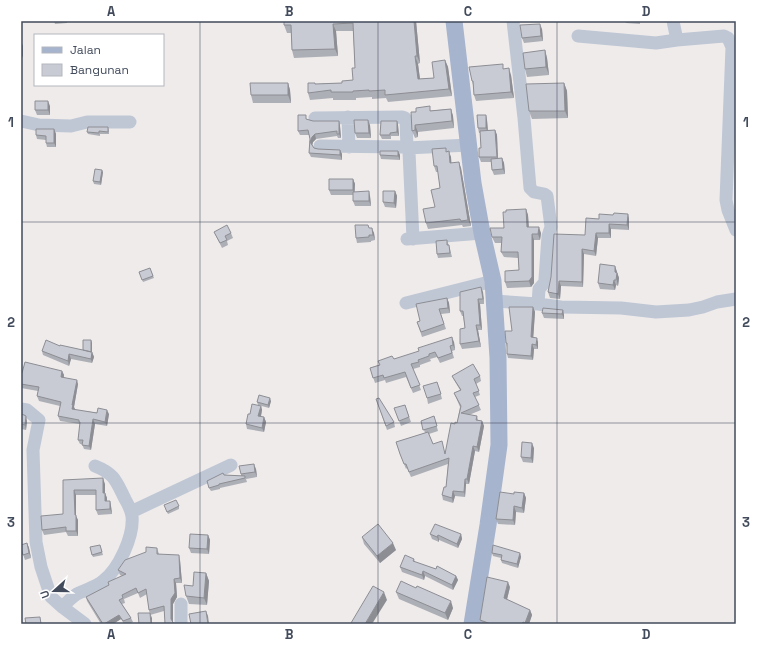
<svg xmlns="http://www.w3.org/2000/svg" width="757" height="645" viewBox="0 0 757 645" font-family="'Space Grotesk',sans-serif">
	<rect width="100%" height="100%" fill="#efebeb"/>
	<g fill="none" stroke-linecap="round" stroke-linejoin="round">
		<!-- minor -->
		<path stroke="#bfc7d5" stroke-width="13" d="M673,21l4,19 47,-4 4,2 4,9 -6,153 2,10 8,20
			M578,36l78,7 21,-3
			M348,117l1,30
			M315,118l87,-1 3,1 1,2 1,28 62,-3
			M21,121l18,4 32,1 16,-4h43
			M320,146l82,1 5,1 2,4 4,87
			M407,239l75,-6
			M494,301l44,3 1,-15 6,-7v-3l3,-43 3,-9 -4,-31 -3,-2 -10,-2 -4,-4 -6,-70 -11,-97
			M406,303l87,-22
			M538,304l23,3 60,1 35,4 33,-2 14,-3 14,-5 19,-3
			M21,409l6,1 12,10 -6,30 3,92 5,25 10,30 10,9 24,18
			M131,512l100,-47
			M181,604v20
			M62,607c5,-4 10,-11 17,-14 8,-4 17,-6 24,-12 16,-12 31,-45 29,-65 -1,-6 -4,-12 -7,-17 -9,-18 -10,-25 -30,-33"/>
		<!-- major -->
		<path stroke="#a7b4ce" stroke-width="17" d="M454,21l19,162 9,50 11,48 5,77 1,87 -11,80 -16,99"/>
	</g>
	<!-- wall -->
	<path fill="#adafb6" d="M54,21h13v2l-12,1z
		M416,21l4,42 -2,1 2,15 14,-1 11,-18 3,7 4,29 -64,6 -2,-4 -14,1v-2l-16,1v2h-23v-2l-23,2 -2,-7 7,-9 27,-1 11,-3 2,-12 -2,-37h-17l2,25 -44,2 -2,-8 -1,-17h-4l-3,-8z
		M625,21h36l-21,1v2l-14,-1z
		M542,29l1,12 -19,2 -2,-5z
		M545,50l2,8 2,17 -22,2 -2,-8z
		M511,75l3,23 -38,3 -2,-6 -1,-10 -1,-4z
		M288,83l2,7 1,13h-38l-2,-8z
		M564,83l3,8 1,27 -36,1 -3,-8z
		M50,106v9h-13l-2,-5z
		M451,109l2,7 1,12 -36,4v5l-3,1 -3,-7 -1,-19z
		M486,115l1,5 1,10h7l2,5 1,23h4l2,5 1,11 -11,1 -2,-5v-8h-11l-2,-5 2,-9 -1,-15h-1l-1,-5z
		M307,119l6,2h26l1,5 1,12h-3l-1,-2 -21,3 -3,3 -1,3 2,3 4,1 22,1 2,4v6l-31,-3 -2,-4 1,-14 -1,-4h-9l-2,-4z
		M397,121l1,4 1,11h-8v3h-9l-2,-4z
		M370,125l1,13h-14l-2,-5z
		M108,127l1,3v4h-9v2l-12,-2 -1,-2z
		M54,129l2,5v13h-9l-1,-4v-3l-9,-1 -1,-4z
		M398,151l2,4v5l-19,-1 -1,-4z
		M447,152l4,5v6l10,5 10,58 -8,1 -1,-2 -34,4 -2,-6 9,-16 5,-19 -2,-16h-2l-2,-6z
		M103,172l-2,13 -7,-1 -1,-3z
		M353,179l2,5v8l15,4 1,10h-16l-2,-5v-6h-22l-2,-5z
		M395,191l2,5 -1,12 -11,-1 -2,-5z
		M526,209l2,6 1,12 12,6 -1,7h-6v43l-3,4 -24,1 -2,-6 14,-12 -1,-12 -14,-1 -3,-5 1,-9h-7l-3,-6z
		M628,214l1,5v11l-18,-1v9h-13l-2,18 -12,-2 -1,33 -22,-1 -1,13 -10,-1 -2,-6 37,-57 14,-16 14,-4z
		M370,228l4,5 1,7 -4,1v1l-14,1 -1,-5z
		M214,232l17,1 2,5 -6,3 1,4 -6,3z
		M447,240l3,9 2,8 -14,1 -1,-4z
		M615,266l4,12 -1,8 -2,-1 -1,5 -15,-1 -2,-6z
		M150,268l4,10 -11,4 -4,-10z
		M483,292l1,12h-4l2,26h-4l3,17 -19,2 -2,-5 5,-16 -2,-12h-1l-2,-5z
		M447,298l2,5 1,10 -9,1 5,15 -24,8 -5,-15 3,-1z
		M533,307l2,5 -2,25 5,5v7h-4l-1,11 -25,-2 -1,-4v-7l-1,-4 6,-12z
		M563,310l1,5v4l-20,-1 -2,-5z
		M91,340l1,3v9l2,5 -2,6 -21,-4 -2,7 -26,-11 -1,-4 18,-5 23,4z
		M454,342l1,8 -3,1 2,7 -14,5 -3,-6 -7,2 1,2 -11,4v2l-7,2 8,21 -8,3 -7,-16 -20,6 -1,-3 -10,3 -5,-15 24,-9z
		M62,371l2,4v2l14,7 -4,23 1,3 34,4 -2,12 -12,-2 -4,26 -7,-1 -2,-5h-2l-2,-4 2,-14v-2l-20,-3 -2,-5 2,-10 -21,-5 -2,-5 1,-5 -17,-3v-15z
		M452,376h28l1,5 -5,3 4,11 -5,2 6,13 -12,5 8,1 1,4 4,1 2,5 -5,26 -4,-1 -6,33h-3l-1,13 -10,-1 -2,7 -10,-3 -1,-5 4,-8 2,-23 -37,13 -4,-9 -1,1 -4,-10 -6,-17 29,-9 -4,-12 13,-5 4,15 -9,3 4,10 13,9 9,-29 2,-1 3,-16 -6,-14 6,-3 -6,-10z
		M439,387l3,12 -14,5 -1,-6z
		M376,399l18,23 1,5 -8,3z
		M271,401l-2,7 -11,-3 -1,-3z
		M405,405l6,17 -10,4 -6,-17z
		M261,406l1,4 -1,7h3l2,5 -2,10 -17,-3 -1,-5 4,-10z
		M21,414l6,7 -1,9 -5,-1z
		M534,448l-1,15 -10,-1 -2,-5z
		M256,469l1,8 -11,2 1,3 -27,6v1l-9,2 -2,-3 15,-13 17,1v-2z
		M63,480l42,4v9l2,5v3h3l1,5 1,8 -14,1 -2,-5v-15h-20v21l2,4v16h-10l-2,-4 -22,3 -2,-5 21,-16z
		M524,493l2,5 -2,15 -8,-1 -1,13 -17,-1 -2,-5 18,-25z
		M179,506v3l-11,5 -3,-6z
		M430,534h31l1,5 -4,9 -19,-8v2l-7,-3z
		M208,535l2,5 -1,14 -18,-1 -2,-5z
		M362,537l34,13 -16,13 -16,-19z
		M27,543l2,5 2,10 -6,2 -4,-12z
		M100,545l3,10 -10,2 -1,-2z
		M157,548l2,6 21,6 2,23h-6l1,14 -4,7 -9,7 -14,4 -1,-5 -2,-16 -7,4 -2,-5 -14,6 1,4 -3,1 9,14 2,4 -4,2h-5l-3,-5 -8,5h-12l-14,-23 -1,-4 23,-12 13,-9 -2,-1 -2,-5z
		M492,553h28l1,4 -3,11 -16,-5 -1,-3v-2l-8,-2z
		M414,559l1,3 41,14 2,4 -5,10 -28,-14 -1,4 -22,-8 -2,-5z
		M206,573l3,8 -2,24 -18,-1 -3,-8 7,-10z
		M510,587l-3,13 23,10 2,5 -3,9h-47l-2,-4z
		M396,592l57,16 -5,12 -49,-21z"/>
	<!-- shaded-wall -->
	<path fill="#8d8e94" d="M414,21h2l4,42 -3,-7z
		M333,24l3,7 2,25 -3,-7z
		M540,24l2,5 1,12 -2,-5z
		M21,41l2,5v12l-2,-5z
		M545,50l2,8 2,17 -3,-8z
		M415,56l3,8 3,23 -3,-8z
		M445,60l3,7 4,29 -3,-7z
		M509,68l2,7 3,23 -3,-6z
		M288,83l2,7 1,13 -3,-8z
		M564,83l3,8 1,27 -3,-7z
		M48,101l2,5v9l-2,-5z
		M451,109l2,7 1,12 -2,-7z
		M486,115l1,5 1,13 -2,-5z
		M368,120l2,5 1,13 -2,-5z
		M339,121l1,5 1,12 -2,-4z
		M397,121l1,4 1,11 -2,-4z
		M415,125l3,7v5l-3,-7z
		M54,129l2,5v13l-2,-4z
		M495,130l2,5 1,27 -1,-5z
		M315,134l1,5 -3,3 -1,4 -2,-4 2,-5z
		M340,150l2,4v6l-2,-5z
		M398,151l2,4v5l-2,-4z
		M449,151l2,6 1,12 -2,-6z
		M502,158l2,5 1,11 -2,-5z
		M459,162l2,6 10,58 -3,-6z
		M102,170l1,2 -2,13 -1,-3z
		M353,179l2,5 -1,11 -1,-5z
		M369,191l1,5 1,10 -2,-5z
		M395,191l2,5 -1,12 -2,-5z
		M526,209l2,6 1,18 -2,-6z
		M628,214l1,5v11l-2,-5z
		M609,224l2,5v9l-2,-5z
		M539,227l2,6 -1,7 -2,-6z
		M372,228l2,5 1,7 -2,-5z
		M596,233l2,5 -2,18 -2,-5z
		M532,234l2,6v43l-3,4 -2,-6z
		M582,249l2,5 -1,33 -1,-5z
		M615,266l4,12 -1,8 -3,-14z
		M614,280l2,5 -1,5 -2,-5z
		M559,281l2,5 -1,13 -2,-5z
		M481,287l2,5 1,12 -1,-5z
		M447,298l2,5 1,10 -2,-5z
		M478,299l2,5 2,26 -2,-5z
		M533,307l2,5 -2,30 -2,-5z
		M563,310l1,5v4l-2,-5z
		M476,325l2,5 3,17 -2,-6z
		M452,337l2,5 1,8 -2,-5z
		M537,338l1,4v7l-2,-4z
		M91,340l1,3v11v-2l2,5 -2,6 -1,-4z
		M532,344l2,5 -1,11 -2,-4z
		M69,354l2,5 -2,7 -1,-5z
		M62,371l2,4 -1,6 -2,-4z
		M77,380l1,4 -4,23 1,2 -1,5 -2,-5v-4z
		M270,398l1,3 -2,7 -1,-3z
		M261,406l1,4 -2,10 -2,-4z
		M107,410l2,4 -2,12 -2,-4z
		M26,416l1,5 -1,9 -1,-5z
		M264,417l2,5 -2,10 -2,-4z
		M93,419l2,5 -4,26 -2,-4z
		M482,421l2,5 -5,26 -2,-5z
		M532,443l2,5 -1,15 -2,-5z
		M473,446l2,5 -6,33 -2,-5z
		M254,464l2,5 1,8 -2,-5z
		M103,478l2,6v14l-2,-5z
		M465,479l1,5 -1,13 -1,-5z
		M74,490l2,5v21l2,4v16l-2,-5 -1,-16z
		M453,491l2,5 -2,7 -1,-5z
		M105,493l2,5v8l-2,-5z
		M524,493l2,5 -2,15 -2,-5z
		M110,501l1,5 1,8 -2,-5z
		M514,506l2,6 -1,13 -2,-5z
		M461,534l1,5 -4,9 -1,-4z
		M208,535l2,5 -1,14 -2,-5z
		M438,535l1,5v2l-2,-5z
		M27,543l2,5 2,10 -2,-5z
		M393,543l3,7 -16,13 -3,-7z
		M520,553l1,4 -3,11 -1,-4z
		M179,555l1,5 2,23 -2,-5z
		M423,571l2,5 -1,4 -2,-5z
		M206,573l3,8 -2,24 -3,-7z
		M456,576l2,4 -5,10 -1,-5z
		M174,579l2,4 1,14 -4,7v20l-2,-5v-20z
		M508,582l2,5 -4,16 -2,-5z
		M384,592l3,8 -15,24h-7z
		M451,601l2,7 -5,12 -3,-7z
		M530,610l2,5 -3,9h-4z
		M206,611l2,5 1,8h-1z
		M150,613l2,5v6h-1z
		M119,615l2,4 -8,5h-9z"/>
	<!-- building -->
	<path fill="#c9cbd4" stroke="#8d8e94" d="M284,21h130l3,35h-2l3,23 16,-1 -2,-16 13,-2 4,29 -64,6v-5l-16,1v-1l-16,1v1h-22v-2l-23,3v-10h7v1l27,-1v-2l11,-1 -1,-12h3l-2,-45 -20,1 2,25 -43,1 -1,-25h-7z
		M540,24l1,12 -19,2 -2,-13z
		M545,50l1,17 -21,2 -2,-16z
		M503,64v5l6,-1 2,24 -37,3 -1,-14h-1l-3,-14z
		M250,83h38v12h-37z
		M564,83l1,28h-36l-3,-27z
		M35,101h13v9h-13z
		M430,106v5l21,-2 1,12 -37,4v5l-3,1 -1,-19h5v-4z
		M298,115h8v4l7,2h26v13h-2v-3l-22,3 -3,3 -2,5 4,6 4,1 22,1v5l-31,-2 1,-14 -2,-9 -10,1z
		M477,115h9v13h-8z
		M354,120h14l1,13h-14z
		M381,121h16v11l-7,1v2h-10z
		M88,127h20v5l-9,-1v2l-12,-1z
		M36,129h18v14h-8v-7l-10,-1z
		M495,130l2,27h-18v-9h2l-1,-17z
		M446,148v4l3,-1 1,12 9,-1 9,58 -7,1 -1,-2 -34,4 -3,-14 12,-2 -4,-17 9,-2 -3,-22h-3l-2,-17z
		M380,151h18v5l-18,-1z
		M502,158l1,11 -11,1 -1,-11z
		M95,169l7,1 -2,12 -7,-1z
		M329,179h24v11h-24z
		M369,191v10h-16v-9z
		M383,191h12l-1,12 -11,-1z
		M526,209l1,18h12l-1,7h-6v43l-3,4 -24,1v-11l14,-1 -1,-18h-17l1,-15h-10l-2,-9h14l-1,-16h3v-2z
		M614,213l14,1 -1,11 -18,-1v9h-13l-2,18 -12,-2v33l-23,-1 -1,13 -10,-2 3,-15 3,-43 31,1 1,-17 13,1v-5l14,1z
		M227,225l4,8 -6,3 2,4 -7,3 -6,-11z
		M355,225h13l1,3h3l1,7h-4v2l-13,1z
		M447,240v5h2l1,8 -13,1 -1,-13z
		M600,264l15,2v6l2,1 -1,7h-2l-1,5 -15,-2z
		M150,268l3,8 -11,4 -3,-8z
		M481,287l2,12h-5l2,26h-4l3,16 -19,3v-15l5,-1 -2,-17h-3v-19z
		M447,298l1,10 -9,1 5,15 -23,8 -4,-10 3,-1 -4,-17z
		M509,307h24l-2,30 6,1 -1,7 -4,-1 -1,12 -24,-2v-11h-1l-1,-12h7z
		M543,308l20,2 -1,4 -20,-1z
		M452,337l1,8 -3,1 2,7 -14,5 -3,-6 -6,2v2l-11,4 1,2 -8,2 9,21 -9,3 -6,-16 -21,6 -1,-3 -10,3 -3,-10 10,-3 -2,-4 14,-5 2,3 25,-8 -1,-3z
		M46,340l14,6v-1l32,7 -1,7 -22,-5 -1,7 -26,-10z
		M83,340h8v12l-8,-2z
		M25,362l37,9 -1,6 16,3 -5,25h1l-1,4 25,4 1,-5 9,2 -2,12 -12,-3 -4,27 -7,-1 1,-5h-5l2,-18h-1v-2l-21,-4 3,-14 -24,-6 2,-9 -18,-3v-11h1z
		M473,364l7,12 -6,3 5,12 -6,2 6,12 -18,8 16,3 -1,4 6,1 -5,26 -4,-1 -6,33h-2l-1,13 -11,-1 -1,7 -10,-3 2,-8h2l3,-29 -40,14 -3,-8h-2l-4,-10 -4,-12 32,-10 5,12 9,-3 3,13 6,-31 4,1v-2l2,1 4,-17 -7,-13 7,-3 -9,-14z
		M437,382l4,12 -14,4 -4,-12z
		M259,395l11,3 -2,7 -11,-3z
		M379,398l15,24 -8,4 -10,-27z
		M252,404l9,2 -3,10 6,1 -2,11 -16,-4 2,-10h2z
		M405,405l4,12 -10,4 -5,-13z
		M21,414l3,1 2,1 -1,9 -4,-1z
		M434,416l3,10 -14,4 -2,-9z
		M522,442l10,1 -1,15 -10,-1z
		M254,464l1,8 -14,2 -2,-8z
		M223,473l1,2 21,1v2l-26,6v1l-10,3 -2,-7z
		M103,478v15h2v8h5v8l-14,1v-20h-22l1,25h1v16h-10v-4l-24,3 -1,-14 22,-2v-34z
		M500,492l14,2v-2l10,1 -2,15 -8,-2 -1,14 -17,-1z
		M176,500l3,6 -12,6 -3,-7z
		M378,524l15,19 -16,13 -15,-19z
		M435,524l26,10 -4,10 -19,-9 -1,2 -7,-3z
		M190,534l18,1 -1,14 -18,-1z
		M27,543l2,10 -6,2 -2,-7v-3z
		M100,545l2,7 -10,3 -2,-8z
		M493,545l27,8 -3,11 -16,-4 1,-5 -10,-2z
		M146,547l11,1v6l22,1 1,23 -6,1 1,14 -4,6v20l3,5h-9l-1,-18 -15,4 -3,-21 -8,4 -2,-5 -14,7 1,3 -4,2 12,18 -8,3 -4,-6 -15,9h-1l-17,-27 23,-12 -1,-3 18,-8 -8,-4 7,-10 21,-8z
		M405,555l9,4 -1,2 23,8 1,-3 19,10 -4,9 -29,-14 -1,4 -22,-8z
		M194,572l12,1 -2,25 -18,-2 -2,-11 9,1z
		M487,577l21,5 -4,16 26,12 -5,13 -2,-1 -1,2h-31l-11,-4z
		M401,581l15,7 1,-2 34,15 -6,12 -49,-21z
		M373,586l11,6 -19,32h-12l-2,-1z
		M206,611l2,13h-17l-2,-10z
		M138,613h12l1,11h-12z
		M40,617l1,7h-15l-1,-6z"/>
	<!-- grid -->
	<path fill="none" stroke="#424b5b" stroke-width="1" stroke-opacity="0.55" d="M200,21v603M378,21v603M557,21v603M21,222h715M21,423h715"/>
	<!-- border -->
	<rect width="757" height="645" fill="none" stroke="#ffffff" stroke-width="44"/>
	<!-- legend -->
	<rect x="34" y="34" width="130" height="52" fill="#ffffff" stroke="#b3b7bd"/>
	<rect x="42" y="47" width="20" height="6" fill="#a7b4ce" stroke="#b3b7bd"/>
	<text x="70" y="54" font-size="12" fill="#424b5b">Jalan</text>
	<rect x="42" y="64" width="20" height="12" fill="#c9cbd4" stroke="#b3b7bd"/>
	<text x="70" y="74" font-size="12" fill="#424b5b">Bangunan</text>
	<!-- north arrow -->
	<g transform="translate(54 591) rotate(249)" stroke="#ffffff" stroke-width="3" paint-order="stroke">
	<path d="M0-3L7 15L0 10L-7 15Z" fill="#424b5b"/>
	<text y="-6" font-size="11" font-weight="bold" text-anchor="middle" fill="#424b5b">U</text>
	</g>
	<rect x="22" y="22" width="713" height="601" fill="none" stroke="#424b5b" stroke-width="1.5"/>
	<g font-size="13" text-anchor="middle" font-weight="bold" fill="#424b5b">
		<text x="111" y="16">A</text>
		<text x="289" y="16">B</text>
		<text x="468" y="16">C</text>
		<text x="646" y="16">D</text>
		<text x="11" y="127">1</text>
		<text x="746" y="127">1</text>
		<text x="11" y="327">2</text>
		<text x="746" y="327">2</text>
		<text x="11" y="527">3</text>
		<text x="746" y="527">3</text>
		<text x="111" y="639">A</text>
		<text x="289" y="639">B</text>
		<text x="468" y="639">C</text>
		<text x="646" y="639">D</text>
	</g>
</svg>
